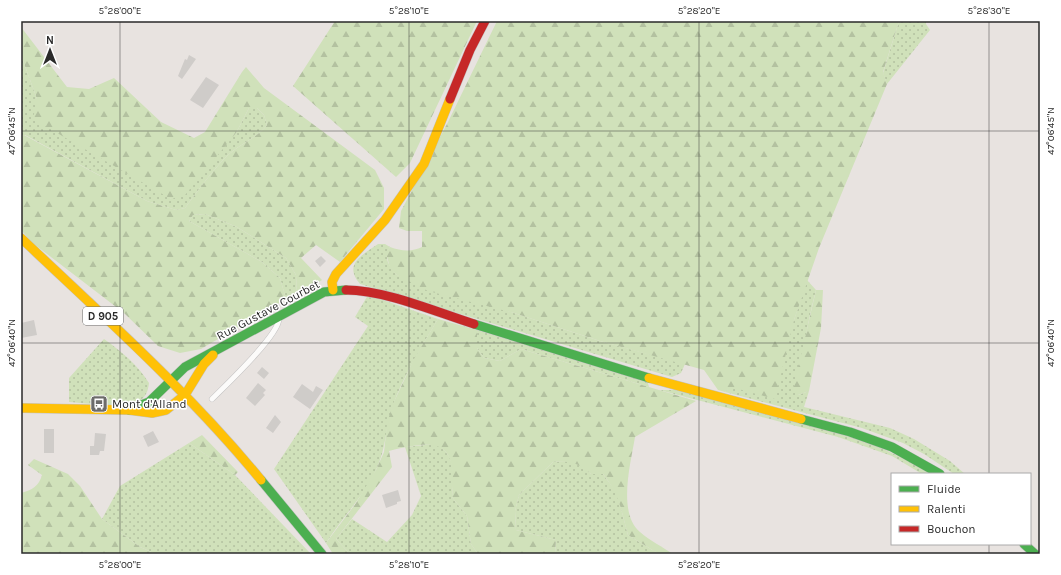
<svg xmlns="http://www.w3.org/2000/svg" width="1061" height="575" viewBox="0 0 1061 575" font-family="Karla,sans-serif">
	<defs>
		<pattern id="grass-dots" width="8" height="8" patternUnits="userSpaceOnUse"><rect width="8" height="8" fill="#d0e1ba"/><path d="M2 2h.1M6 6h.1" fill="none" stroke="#b3c1a0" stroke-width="1.8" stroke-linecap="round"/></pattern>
		<pattern id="forest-firs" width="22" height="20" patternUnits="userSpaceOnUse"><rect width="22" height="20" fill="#d0e1ba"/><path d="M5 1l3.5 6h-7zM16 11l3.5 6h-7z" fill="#b3c1a0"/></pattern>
	</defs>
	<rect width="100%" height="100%" fill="#e8e3e0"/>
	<!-- grass -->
	<path fill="url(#grass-dots)" d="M899,21h27v3l4,6 -43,54 -4,-11z
		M21,55l16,44 134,100 65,-66 13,-25h8l7,7 3,10c-11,14 -28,19 -41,32 -15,15 -28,34 -41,51l-9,2 -29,-9 -122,-66 -4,1z
		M205,214l32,13 49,31 10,17 1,20 -11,4 -6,-21 -18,-16 -73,-41 4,-6z
		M378,244h7l5,3c-7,11 -1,19 7,28l203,66 85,23 -4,9 -9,4 -312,-93c-17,-20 2,-29 18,-40z
		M807,280l9,10c-9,35 -15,69 -18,105l11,-4 -5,16 86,21 24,11 36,22 15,13h-11l-30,-20 -21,-11 -41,-15 -137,-36 69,-72z
		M368,295l70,24c-16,27 -34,56 -45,86 -8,22 -6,42 -17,65 -13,27 -34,48 -50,73l-52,-74 94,-143 -13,-9z
		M477,330l170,50 2,7 -128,-38 -21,12 -16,-3 -7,-10z
		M104,339c18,13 33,25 45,44 -1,8 -3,14 -10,18 -14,8 -54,2 -70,1v-24z
		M659,390h17l182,47 78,37h-14l-30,-18 -54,-19z
		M189,443l46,32 76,79h-155l-16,-7 -38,-28 18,-33z
		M435,444c22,10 19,33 17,53l15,19 4,28 7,10h-128l-14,-15 16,-20 35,23 25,-27 9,-19 -16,-49z
		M570,461l14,6 7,7h12l14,19 11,42 31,19h-104l1,-14 -40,-10 -1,-19 4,-16 34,-33z"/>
	<!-- forest -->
	<path fill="url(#forest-firs)" d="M335,21h142l-67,142 -14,14 -103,-91z
		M497,21h402l-16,51 4,12 -68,164 -25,72 -19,79 -44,-12 -6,5 -7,-2 -14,-20 -104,-29 -86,-28 -86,-22 -31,-16 -7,-7 -4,-15 4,-6c11,4 22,5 32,0v-16h-15l-8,-3 2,-17 47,-89z
		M21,27l46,60 22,2 25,-11 47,44 33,16 11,-6 37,-60 4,-5 18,21 111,82 9,18v21l-44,53 -24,-17 -15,13 21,22 -25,15 -1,-20 -10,-17 -49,-31 -32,-13 -12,1 -4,6 73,41 18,16 6,21 -85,50 -21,4 -22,-7 -34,-33 -90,-69 -13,-14v-94l3,-1 123,66 29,9 9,-2c13,-17 26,-36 41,-51 13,-13 30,-18 41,-32l-3,-10 -7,-7h-8l-13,25 -51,62 -14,4 -138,-80 4,-20 -16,-44z
		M816,290h7l-2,38 -12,63 -11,4 -5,-5z
		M438,319l39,11v18l7,10 16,3 21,-12 175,52 -61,36c-4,25 -18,76 5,95 10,9 23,15 33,22h-14l-31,-19c-7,-25 -8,-40 -25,-61h-12c-13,-12 -21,-13 -38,-12l-34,33 -4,16 1,19 40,10 -1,14h-77l-7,-10 -4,-28 -15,-19c5,-57 -13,-58 -63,-46l3,16 -56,72 14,15h-17l-7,-11 30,-40 20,-33 8,-18 3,-28 5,-18 22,-47z
		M202,435l36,37 -3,3 -46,-32z
		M34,459l34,15 12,12 22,33 38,28 16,7h-135v-61c11,-3 18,-7 21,-18l-14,-10z"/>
	<!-- building -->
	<path fill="#cfccc9" d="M189,55l7,4 -14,20 -4,-3 7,-17 2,1z
		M206,77l13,8 -16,23 -13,-8z
		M321,256l5,5 -6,6 -5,-6z
		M34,320l3,15 -16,3v-15z
		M262,367l7,6 -5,6 -7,-6z
		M258,383l8,7 -3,3 2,2 -10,11 -9,-8z
		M302,384l11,8 3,-6 7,4 -13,19 -17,-12z
		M275,415l6,7 -8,11 -7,-5z
		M44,429h10v24h-10z
		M153,431l6,11 -11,5 -5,-11z
		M95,433l11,1 -2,17h-4l-1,4h-9v-9h4z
		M398,490l3,11 -4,1v2l-11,4 -4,-13z"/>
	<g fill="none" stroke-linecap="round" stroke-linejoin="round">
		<defs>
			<path id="lane" d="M212,399c14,-14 66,-63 67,-80"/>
			<path id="fast" d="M474,324l175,54
				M129,410l20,-8 36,-35 139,-75 22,-2
				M801,419l49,13 42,15 48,27
				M261,480l61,74
				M1024,544l11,10"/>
			<path id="slow" d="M21,238c82,78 168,154 240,242
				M333,290l-1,-8 4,-8 49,-54 39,-56 26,-65
				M649,378l152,41
				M21,408l108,2 23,3 14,-3 19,-15 19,-31 9,-9"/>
			<path id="jam" d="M450,99l20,-49 15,-29
				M346,290c39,0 90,22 128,34"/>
		</defs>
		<!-- lane casing -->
		<use href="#lane" stroke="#c2c1c1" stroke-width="6"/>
		<!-- fast casing -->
		<use href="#fast" stroke="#c2c1c1" stroke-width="10"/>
		<!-- slow casing -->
		<use href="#slow" stroke="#c2c1c1" stroke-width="10"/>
		<!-- jam casing -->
		<use href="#jam" stroke="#c2c1c1" stroke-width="10"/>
		<!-- lane -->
		<use href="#lane" stroke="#fcfbfa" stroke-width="5"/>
		<!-- fast -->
		<use href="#fast" stroke="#4caf50" stroke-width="9"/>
		<!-- slow -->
		<use href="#slow" stroke="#ffc107" stroke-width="9"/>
		<!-- jam -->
		<use href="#jam" stroke="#c62828" stroke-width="9"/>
	</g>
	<!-- ticks -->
	<path fill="none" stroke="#2a2a2a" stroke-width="1" stroke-opacity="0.45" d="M120,21v533M409,21v533M699,21v533M989,21v453M21,131h1019M21,343h1019M989,544v10"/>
	<!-- icons -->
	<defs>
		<symbol id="bus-square" viewBox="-11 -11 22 22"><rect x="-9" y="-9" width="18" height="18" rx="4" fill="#6c6b6a" stroke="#fff"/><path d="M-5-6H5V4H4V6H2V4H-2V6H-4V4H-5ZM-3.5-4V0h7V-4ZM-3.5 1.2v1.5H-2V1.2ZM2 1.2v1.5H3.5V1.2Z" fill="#fff"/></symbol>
	</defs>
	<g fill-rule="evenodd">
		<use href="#bus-square" x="89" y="394" width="20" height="20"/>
	</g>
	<g text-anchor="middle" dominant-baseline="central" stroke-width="3" stroke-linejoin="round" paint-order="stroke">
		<!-- shield labels -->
		<rect fill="#fff" stroke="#6a6a6a" stroke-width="1" x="83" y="307" width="40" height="18" rx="3"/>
		<g font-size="11" font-weight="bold" fill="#2a2a2a">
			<text x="103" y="316">D 905</text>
		</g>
		<!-- street labels -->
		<g font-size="12" fill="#2a2a2a" stroke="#fff">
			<text transform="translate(268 310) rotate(-28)">Rue Gustave Courbet</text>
		</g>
		<!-- poi labels -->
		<g font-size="12" fill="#2a2a2a" stroke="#fff" text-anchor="start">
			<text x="112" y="404">Mont d'Alland</text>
		</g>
	</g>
	<!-- border -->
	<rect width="1061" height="575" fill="none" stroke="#ffffff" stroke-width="44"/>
	<!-- legend -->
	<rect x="891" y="473" width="140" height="72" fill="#ffffff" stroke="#aaaaaa"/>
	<rect x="899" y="486" width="20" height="6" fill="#4caf50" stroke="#aaaaaa"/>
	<text x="927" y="493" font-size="12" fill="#2a2a2a">Fluide</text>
	<rect x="899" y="506" width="20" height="6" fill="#ffc107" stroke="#aaaaaa"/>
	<text x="927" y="513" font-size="12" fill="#2a2a2a">Ralenti</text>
	<rect x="899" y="526" width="20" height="6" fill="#c62828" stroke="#aaaaaa"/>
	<text x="927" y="533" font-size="12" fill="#2a2a2a">Bouchon</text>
	<!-- north arrow -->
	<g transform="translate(50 50)" stroke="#ffffff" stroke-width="3" paint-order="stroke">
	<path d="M0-3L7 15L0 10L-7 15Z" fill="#2a2a2a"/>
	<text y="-6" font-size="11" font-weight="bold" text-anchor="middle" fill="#2a2a2a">N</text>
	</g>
	<rect x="22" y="22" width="1017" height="531" fill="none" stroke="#2a2a2a" stroke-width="1.5"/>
	<g font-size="10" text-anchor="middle" fill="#2a2a2a">
		<text x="120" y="14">5°28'00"E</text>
		<text x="409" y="14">5°28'10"E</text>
		<text x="699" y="14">5°28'20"E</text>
		<text x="989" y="14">5°28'30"E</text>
		<text transform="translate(11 131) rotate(-90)" y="4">47°06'45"N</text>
		<text transform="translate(1050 131) rotate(-90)" y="4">47°06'45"N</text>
		<text transform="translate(11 343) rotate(-90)" y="4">47°06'40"N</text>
		<text transform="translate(1050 343) rotate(-90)" y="4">47°06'40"N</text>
		<text x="120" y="568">5°28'00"E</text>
		<text x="409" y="568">5°28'10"E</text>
		<text x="699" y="568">5°28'20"E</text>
	</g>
</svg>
